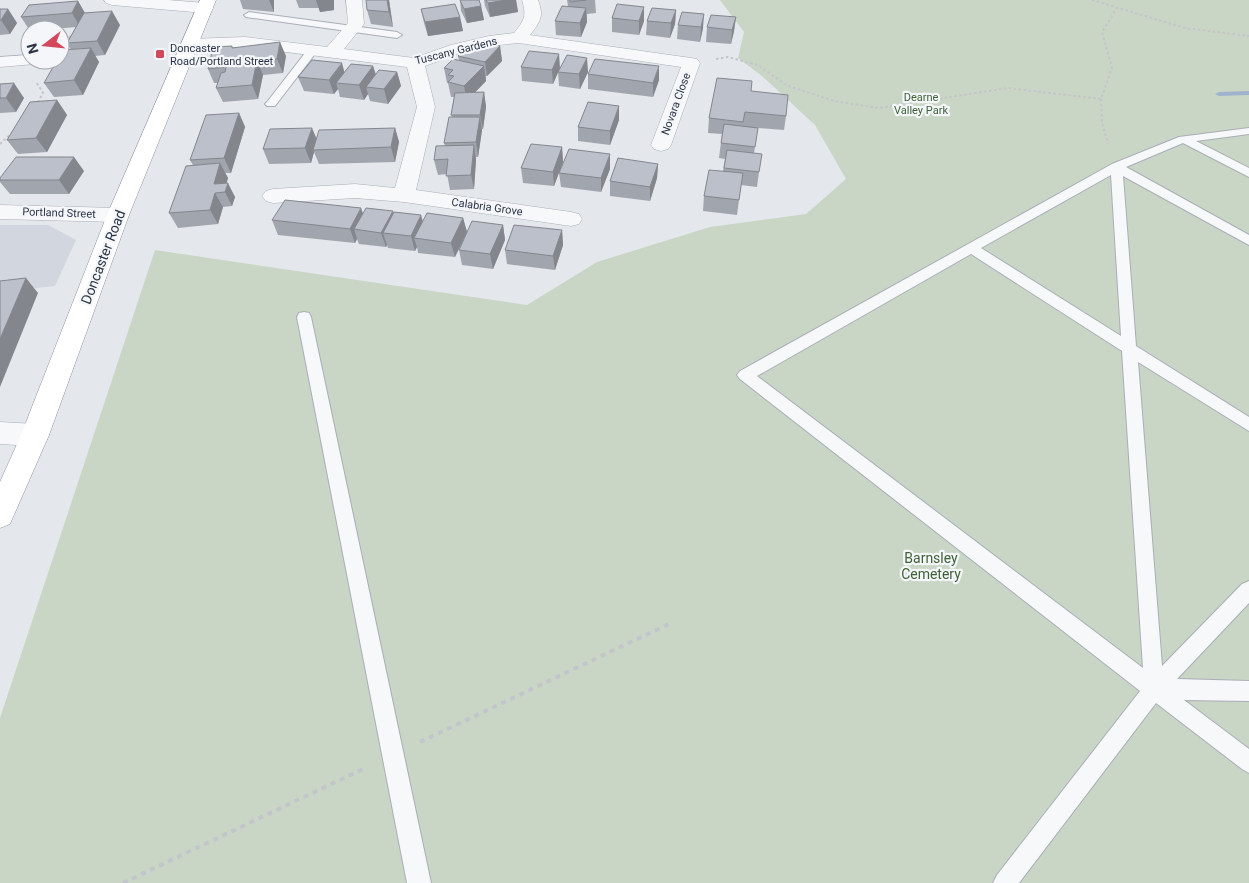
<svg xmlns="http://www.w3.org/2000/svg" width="1249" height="883" viewBox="0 0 1249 883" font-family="Roboto,sans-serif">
	<rect width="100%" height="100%" fill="#e4e7ec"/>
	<!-- built -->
	<path fill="#d2d6de" d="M0,225h48l28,15 -21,46 -55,6z"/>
	<!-- green -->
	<path fill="#c9d6c5" d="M720,0h529v883h-1249v-165l155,-468 372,55 70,-43 113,-35 96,-13 40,-35 -31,-54 -53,-49 -24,-18 6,-26z"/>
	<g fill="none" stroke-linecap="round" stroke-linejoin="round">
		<!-- stream -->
		<path fill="#9fb4cc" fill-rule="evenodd" d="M1249,91v4l-30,1 -4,-2 4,-2z"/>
		<defs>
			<path id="lane" d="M249,12l148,20 5,3 -5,3 -151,-21 -2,-2z
				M313,47l5,3 -43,56h-8l-2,-2 2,-2 42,-54z
				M1249,128v6l-53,7 53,27v9l-66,-34 -57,24 123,68v10l-126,-69 13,170 113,71v14l-111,-69 24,304 80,-82 7,-3v22l-72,76 72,2v20l-65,-1 65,49v24l-7,-4 -86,-66 -137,180h-26l4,-8 143,-184 -400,-312 -3,-4 3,-4 372,-207 67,-27zM1111,175l10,161 -140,-88zM971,254l151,97 21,317 -386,-292z
				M304,312l5,1 2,4 120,566h-24l-110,-566 2,-4z"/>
			<path id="street" d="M104,0h64l37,3 6,2 2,3 -2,3 -6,2 -93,-8 -6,-2z
				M346,0h16l2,24 -20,25 70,9 37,-13 38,-9 25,-3c10,-12 13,-17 8,-33h16c6,16 3,21 -8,35l161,23 6,1 3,4 -29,82 -3,4 -7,2 -7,-2 -3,-4 30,-78 -162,-24 -30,3 -32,8 -32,12 10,41 -19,83 155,22 8,2 3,5 -3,5 -8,2 -167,-24 -49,-4 -82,5 -7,-2 -4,-5 4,-5 7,-2 82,-5 40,4 22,-81 -10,-40 -162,-20 -55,2 -6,-1 -3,-4 3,-4 6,-1 55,-2 82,10 21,-24z
				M29,55l1,5h8l-3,4 -35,3v-10z
				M0,205l118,3 8,2 3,5 -3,5 -8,2 -118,-3z
				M0,422l35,2 10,3 4,8 -4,8 -10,3 -35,-2z"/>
			<path id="highway" d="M200,0h16l-87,215 -80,220 -39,89 -10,4v-46l21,-47 86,-220z"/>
		</defs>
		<!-- lane casing -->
		<use href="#lane" stroke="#a9aeb7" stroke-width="2"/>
		<!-- street casing -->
		<use href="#street" stroke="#a9aeb7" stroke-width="1"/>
		<!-- highway casing -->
		<use href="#highway" stroke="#8b94a3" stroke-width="1"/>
		<!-- path-far1 -->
		<path stroke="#c2c5cb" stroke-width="2" stroke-dasharray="2.5 2.5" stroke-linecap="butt" d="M1092,0l93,28 64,8
			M60,42l13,-7
			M716,59l12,-2 30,8 28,20 48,16 45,7 129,-20 93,11 11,-31 -10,-36 15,-24
			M37,83l6,10 -6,11
			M1101,99l1,24 6,21
			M0,144l14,-13"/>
		<!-- path -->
		<path stroke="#c2c5cb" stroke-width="4" stroke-dasharray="5 5" stroke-linecap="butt" d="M420,742l253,-120
			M123,883l242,-115"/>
		<!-- lane -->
		<use href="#lane" fill="#f7f8fa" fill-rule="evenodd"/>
		<!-- street -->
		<use href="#street" fill="#f7f8fa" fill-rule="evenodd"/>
		<!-- highway -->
		<use href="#highway" fill="#fff" fill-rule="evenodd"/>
	</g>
	<!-- wall -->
	<path fill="#a1a5ae" d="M240,0h34v12l-31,-3z
		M296,0h38v10l-14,2 -1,-4h-20z
		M389,0l4,27 -22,-3 -4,-14z
		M460,0h19l2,6 3,14 -17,3 -6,-12z
		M484,0h32l2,12 -28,5 -5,-11z
		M565,0h30l1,13 -9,1v8l-6,15 -25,-2 -1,-14 13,-15 -1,-6z
		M78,1l7,12 35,12 -15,30 -10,1 4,6 -16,33 -29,2 -10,-14 27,-33 -4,-7 9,-16 -34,3h-12v1l-9,-14z
		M644,7v14l-5,14 -27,-3v-14z
		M0,9h8l9,14 -7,11 -10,1z
		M421,9l39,8 3,14 -35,5 -4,-13z
		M676,10l-1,14 -5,14 -24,-3 1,-14z
		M682,12l21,16 -3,14 -23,-3 1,-14z
		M736,17l-2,14 -3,13 -25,-2 1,-15z
		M500,46l2,15 -15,15h-1v5l-11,11h9l2,15 -3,22h-1l-4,28h-2v3l-2,29 -24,1 -3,-16 -9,1 -4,-15 11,-14 -1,-3 8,-26 -1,-2 3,-18h-3l-3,-14h-1l-3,-15 15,-7 -1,-5z
		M233,48l53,8 -3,17 -20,2 -5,24 -35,3 -7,-14 2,-5h-4l-6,-14z
		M373,66l3,8 21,-2 4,14 -13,18 -18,-3 -2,-7 -4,6 -24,-3 -2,-8 -4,5 -30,-3 -6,-14 46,-5z
		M521,67l39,1 28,4 -8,17 -21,-3 -1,-14 -5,12 -31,-3z
		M588,74l71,6 -6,17 -65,-8z
		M0,84l24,14 -8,14 -16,1z
		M751,91l35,25 -2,14 -26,-2 -4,25 5,19 -2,15 -16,-2 -4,30 -34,-4 1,-15 19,-25 2,-12 -6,-1 3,-24 -14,-1 1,-15z
		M57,100l10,15 -20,37 -29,2 -11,-14z
		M239,113l6,14 -14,46h-6l3,5 -2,5 9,14 -3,9 -9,1 -5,17 -40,4 -9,-15 24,-48 -3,-5z
		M619,120l-9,25 -32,-4v-14z
		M395,128l4,14 -4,20 -76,2 -5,-12 -3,11 -42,1 -6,-15 54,-9z
		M562,147l1,15 -9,24 -31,-3 -2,-15z
		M658,164l-1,14 -7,23 -40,-5v-15z
		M610,169l-9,23 -40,-5 -2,-14z
		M84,171l-15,23h-59l-10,-12v-4z
		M363,213h31l29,8 40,-3 4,14 -12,25 -37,-4 -1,-6 -2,4 -27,-3 -1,-3 -1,2 -27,-3 -2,-5 -2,4 -77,-8 -6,-15z
		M503,225l2,15 -12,29 -31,-4 -3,-15z
		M562,230l1,15 -8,25 -48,-6 -2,-14z"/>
	<!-- shaded-wall -->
	<path fill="#83868d" d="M269,0h5v12z
		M316,0h18v10l-14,2z
		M387,0h2l4,27 -4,-15z
		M506,0h10l2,12 -28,5 -2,-14z
		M78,1l8,14 -6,12 -8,-14z
		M481,6l3,14 -17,3 -3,-14z
		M644,7v14l-5,14v-14z
		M586,8l1,14 -6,15 -1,-14z
		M8,9l9,14 -7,11 -9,-14z
		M676,10l-1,14 -5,14 1,-15z
		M112,11l8,14 -15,30 -8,-14z
		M704,14l-1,14 -3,14 1,-15z
		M460,17l3,14 -35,5 -3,-14z
		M736,17l-2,14 -3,13 1,-14z
		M280,42l6,14 -3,17 -6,-14z
		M500,46l2,15 -15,15 -2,-14z
		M91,48l8,14 -16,33 -9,-15z
		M559,54l1,14 -7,16 -1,-14z
		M587,58l1,14 -8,17 -1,-15z
		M257,60l6,15 -5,24 -6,-14z
		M342,63l4,15 -10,5 2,6 -4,5 -5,-14z
		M373,66l4,15 -11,6 2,7 -4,6 -5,-15z
		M484,66l2,15 -19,20 -3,-15z
		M659,66v14l-6,17v-14z
		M397,72l4,14 -13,18 -4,-15z
		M14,83l10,15 -8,14 -10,-14z
		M484,92l2,15 -3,22 -3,-14z
		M57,100l10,15 -20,37 -11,-14z
		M619,106v14l-9,25v-14z
		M239,113l6,14 -14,46 -7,-15z
		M480,117l2,14 -4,26 -2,-15z
		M312,128l6,14 -5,8 1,2 -3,11 -6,-15z
		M395,128l4,14 -4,20 -4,-15z
		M474,145l2,15 -2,29 -3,-14z
		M562,147l1,15 -9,24 -1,-14z
		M610,154v15l-9,23v-14z
		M74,157l10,14 -15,23 -10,-14z
		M220,163l8,15 -4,14 -10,-8z
		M658,164l-1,14 -7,23v-14z
		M228,183l7,14 -3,9 -7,-14z
		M215,193l8,14 -5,17 -8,-14z
		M361,208l5,14 -12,7 3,10 -2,4 -5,-14z
		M393,211l4,15 -14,7 4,12 -1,2 -5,-14z
		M421,215l4,14 -11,9 3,9 -2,4 -4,-15z
		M463,218l4,14 -12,25 -4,-14z
		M503,225l2,15 -12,29 -3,-15z
		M562,230l1,15 -8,25 -2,-14z
		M26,278l12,15 -38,94v-48z"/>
	<!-- building -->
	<path fill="#bbc0ca" stroke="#83868d" d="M366,0h21l2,12 -22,-2z
		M460,0h19l2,6 -17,3z
		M486,0h20l-18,3z
		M570,0h16l-16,2z
		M78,1l-6,12 -51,4 8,-12z
		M455,4l5,13 -35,5 -4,-13z
		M617,4l27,3 -5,14 -27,-3z
		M562,6l24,2 -6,15 -25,-2z
		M652,8l24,2 -5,13 -24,-2z
		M0,9h8l-7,11h-1z
		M112,11l-15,30 -30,2 17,-30z
		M682,12l22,2 -3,13 -23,-2z
		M711,15l25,2 -4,13 -25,-3z
		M474,41l26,5 -15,16 -27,-6z
		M280,42l-3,17 -20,1 -5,25 -36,3 5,-15 4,-1 1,-5 -18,2 5,-22 19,-1v2z
		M91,48l-17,32 -30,3 13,-23h3v-6l2,-4z
		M529,51l30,3 -7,16 -31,-3z
		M567,55l20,3 -8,16 -21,-2z
		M453,59l31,7 -20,20 -16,-4 6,-6 -6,-1 5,-5 -9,-2z
		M595,59l64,7 -6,17 -65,-9z
		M312,60l30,3 -13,17 -31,-3z
		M351,64l22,2 -14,19 -23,-2z
		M379,70l18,2 -13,17 -18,-2z
		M717,78l35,3 -1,10 37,4 -2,21 -41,-4 -2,10 -34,-4z
		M14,83l-8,15h-6v-14z
		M484,92l-4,23h-29l4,-22z
		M57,100l-21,38 -29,2 23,-38z
		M588,102l31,4 -9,25 -32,-4z
		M239,113l-15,45 -34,2 16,-45z
		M449,117h31l-4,25 -32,1z
		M724,124l34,4 -3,19 -34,-4z
		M312,128l-7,20 -42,1 7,-20z
		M395,128l-4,19 -78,3 6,-20z
		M531,144l31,3 -9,25 -32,-4z
		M474,145l-3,30 -25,1 2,-17 -14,1 2,-14z
		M569,149l41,5 -9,24 -42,-5z
		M727,150l35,4 -3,18 -35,-4z
		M16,157h58l-15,23h-59v-2z
		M618,158l40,6 -8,23 -40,-6z
		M220,163l-6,21 14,-1 -3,9 -10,1 -5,17 -41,3 17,-47z
		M709,170l34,3 -4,27 -35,-4z
		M285,200l76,8 -11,21 -78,-9z
		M366,208l27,3 -12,22 -27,-4z
		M394,212l27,3 -10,21 -28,-3z
		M427,213l36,5 -12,25 -37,-5z
		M472,221l31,4 -13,29 -31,-4z
		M514,225l48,5 -9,26 -48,-6z
		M26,278l-26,61v-58z"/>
	<!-- markers -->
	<rect fill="#d1495b" stroke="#f4f6f9" stroke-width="2" x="155" y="49" width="10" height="10" rx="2.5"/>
	<g text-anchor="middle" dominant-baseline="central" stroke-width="4.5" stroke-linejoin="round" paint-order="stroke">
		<!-- far-poi labels -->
		<g font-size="11" fill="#2b3445" stroke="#f4f6f9" text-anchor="start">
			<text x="170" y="48">Doncaster<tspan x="170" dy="13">Road/Portland Street</tspan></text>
		</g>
		<!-- far-street labels -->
		<g font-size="11" fill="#2b3445" stroke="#f4f6f9">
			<text transform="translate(456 51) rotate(-14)">Tuscany Gardens</text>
			<text transform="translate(676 104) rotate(-70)">Novara Close</text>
			<text transform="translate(487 207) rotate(8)">Calabria Grove</text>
			<text transform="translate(59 213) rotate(2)">Portland Street</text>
		</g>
		<!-- far-park labels -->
		<g font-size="11" fill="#3f6138" stroke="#f4f6f9">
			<text x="921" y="97">Dearne<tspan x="921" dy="13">Valley Park</tspan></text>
		</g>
		<!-- street labels -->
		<g font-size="14" fill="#2b3445" stroke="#f4f6f9">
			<text transform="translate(103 257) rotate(-69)">Doncaster Road</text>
		</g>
		<!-- park labels -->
		<g font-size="14" fill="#3f6138" stroke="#f4f6f9">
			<text x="931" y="558">Barnsley<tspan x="931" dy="16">Cemetery</tspan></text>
		</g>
	</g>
	<!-- north arrow -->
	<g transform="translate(45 45) rotate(254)"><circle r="24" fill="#f4f6f9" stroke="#a4a8b1"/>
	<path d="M0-4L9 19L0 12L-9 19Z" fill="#d1495b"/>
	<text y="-8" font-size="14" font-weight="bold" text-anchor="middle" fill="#2b3445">N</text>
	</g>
</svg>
